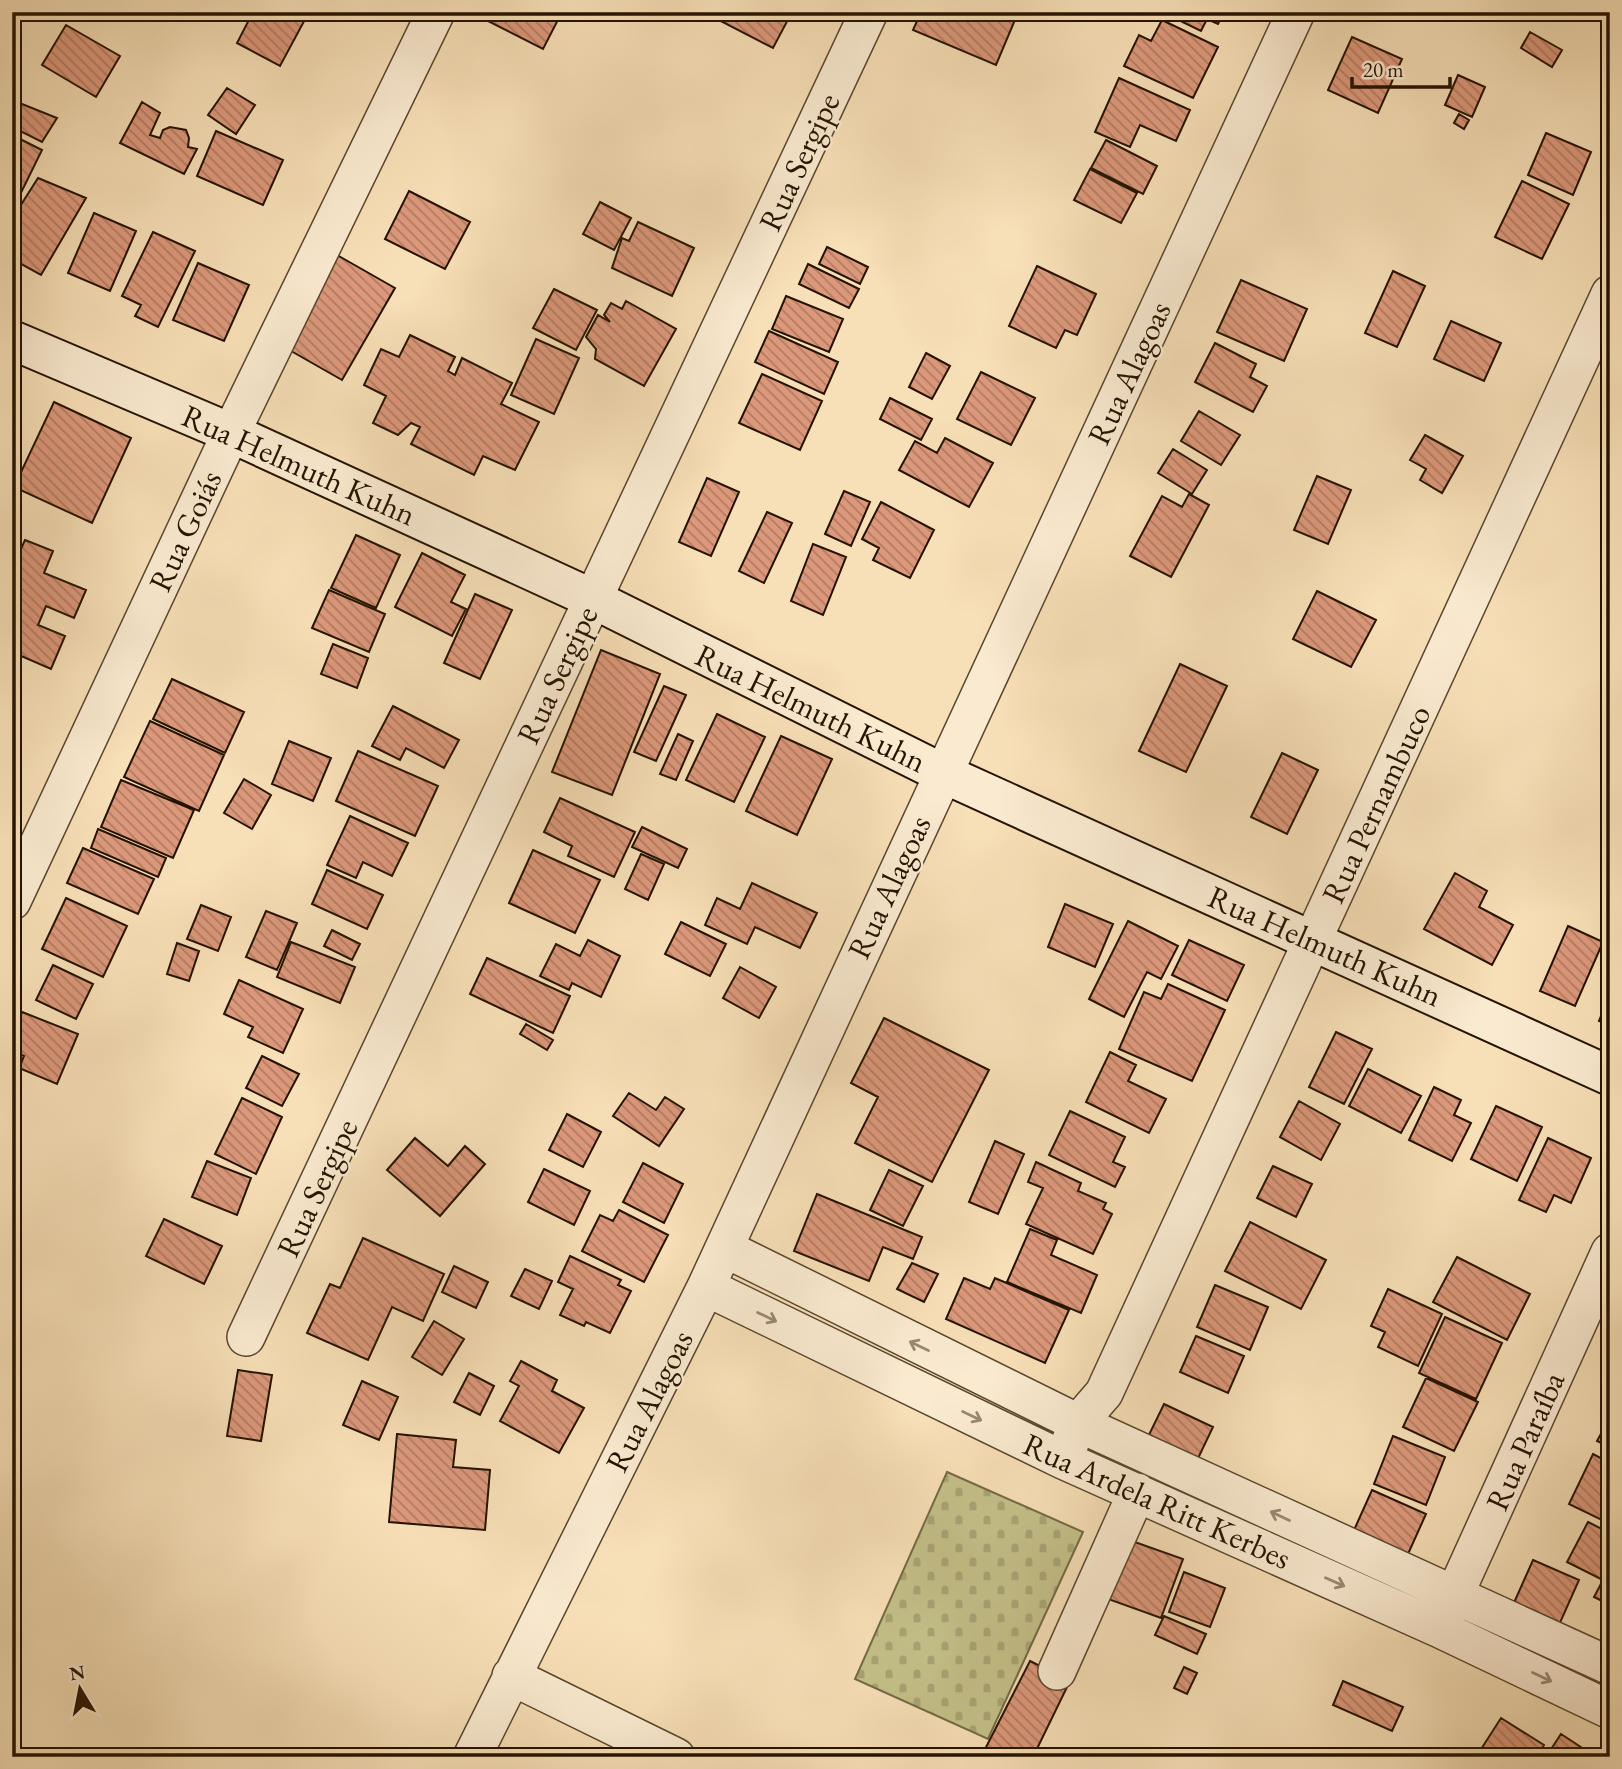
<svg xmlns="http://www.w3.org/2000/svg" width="1622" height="1769" viewBox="0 0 1622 1769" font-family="'EB Garamond',serif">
	<defs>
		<pattern id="cemetery-stones" width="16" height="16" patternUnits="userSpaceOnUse" patternTransform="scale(1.75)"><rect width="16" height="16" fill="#c4c089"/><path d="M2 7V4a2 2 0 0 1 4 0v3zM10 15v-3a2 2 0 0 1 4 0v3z" fill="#a8a474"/></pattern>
		<pattern id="building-back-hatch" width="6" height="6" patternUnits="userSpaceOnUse" patternTransform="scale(1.75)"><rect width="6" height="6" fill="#dc987b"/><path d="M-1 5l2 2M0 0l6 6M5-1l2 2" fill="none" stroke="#b27b62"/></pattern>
	</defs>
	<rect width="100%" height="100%" fill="#f7dfb7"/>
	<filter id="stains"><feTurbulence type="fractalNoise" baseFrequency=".00286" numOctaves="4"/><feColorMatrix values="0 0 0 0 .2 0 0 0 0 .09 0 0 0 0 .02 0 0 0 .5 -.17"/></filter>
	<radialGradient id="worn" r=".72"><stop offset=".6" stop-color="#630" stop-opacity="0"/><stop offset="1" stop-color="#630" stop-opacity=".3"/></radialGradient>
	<!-- cemetery -->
	<path fill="url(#cemetery-stones)" stroke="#746a44" stroke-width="2" d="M947,1472l136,60 -95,207 -133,-60z"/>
	<!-- building -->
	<path fill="url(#building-back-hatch)" stroke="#251300" stroke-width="2" d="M253,12h56l-29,54 -43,-23z
		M487,12h75l-19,37 -59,-30z
		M715,12h77l-19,36 -60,-31z
		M921,12h89l7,3 -21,50 -83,-35z
		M1162,12h62l-6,12 -11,-5 -6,12z
		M1429,12h22l-5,9z
		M1162,20l56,27 -25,51 -69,-32 15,-31 12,6z
		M66,25l54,31 -24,41 -54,-32z
		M1530,32l32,18 -10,17 -31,-19z
		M1352,37l50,22 -24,54 -50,-23z
		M1458,75l27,12 -13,30 -27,-12z
		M1119,78l71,32 -14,31 -36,-16 -10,22 -35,-15z
		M227,88l28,17 -19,29 -28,-19z
		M12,100l45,18 -15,24 -30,-15z
		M142,102l18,11 -10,22 10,3 3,-8 7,-3 16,3 3,8 -1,9 9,2 -13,25 -64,-31z
		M1459,114l10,6 -5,9 -10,-6z
		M216,131l67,29 -20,45 -66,-29z
		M1546,133l45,19 -18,43 -45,-20z
		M12,135l30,15 -30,61z
		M1106,140l51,26 -14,28 -52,-26z
		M1090,169l47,24 -16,30 -47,-23z
		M38,178l48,20 -45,77 -29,-16v-17l7,-14 -7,-9z
		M1522,181l47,23 -27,55 -47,-22z
		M409,191l61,31 -25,47 -60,-30z
		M600,202l31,16 -17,32 -31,-16z
		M94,213l42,18 -26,60 -42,-18z
		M638,222l56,26 -22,48 -60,-28 10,-30 7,3z
		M153,232l42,19 -37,76 -23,-11 6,-11 -19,-9z
		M827,247l41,20 -8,17 -41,-20z
		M337,255l58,33 -53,92 -58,-33z
		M198,263l51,22 -25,56 -51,-21z
		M808,264l51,25 -10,19 -50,-24z
		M1037,266l59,28 -19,41 -12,-5 -9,18 -47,-22z
		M1393,271l32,15 -28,61 -32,-14z
		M1241,280l66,29 -23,52 -67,-29z
		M554,289l43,21 -21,40 -43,-22z
		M786,296l57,23 -14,33 -57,-23z
		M626,301l50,28 -32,57 -49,-27 1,-10 -10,-12 12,-22 12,7 -6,-7 7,-12 11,6z
		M1451,321l50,22 -17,38 -50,-22z
		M769,331l69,31 -14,32 -69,-32z
		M410,335l45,22 -7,14 7,4 7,-17 50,25 -11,21 38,18 -24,48 -32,-14 -9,19 -63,-31 9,-17 -9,-4 -13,12 -25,-12 13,-27 -22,-11 17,-36 18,8z
		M536,339l43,19 -25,56 -43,-19z
		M1215,343l41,21 -6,13 17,9 -14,26 -58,-30z
		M926,353l24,13 -18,33 -23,-12z
		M981,372l54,26 -24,47 -54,-26z
		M762,374l60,27 -22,49 -61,-27z
		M890,398l42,21 -11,21 -41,-21z
		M54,402l77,36 -39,85 -78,-36z
		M1199,411l41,24 -19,30 -40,-24z
		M1425,435l38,21 -21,37 -22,-13 6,-11 -16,-9z
		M945,438l48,25 -24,44 -70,-37 16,-29 22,12z
		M1173,449l34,21 -15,24 -34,-21z
		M1317,476l34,14 -23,54 -34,-14z
		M707,478l32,14 -28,64 -32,-14z
		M844,491l26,11 -19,44 -26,-12z
		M1189,494l20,11 -38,72 -41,-21 32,-60 20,11z
		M881,502l53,28 -24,48 -37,-18 6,-12 -17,-9z
		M767,512l25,11 -28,60 -25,-12z
		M356,535l44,20 -24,53 -45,-20z
		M25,540l28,11 -9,22 42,17 -12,28 -28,-12 -8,19 27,11 -14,33 -39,-17v-38l9,-19 -9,-3v-24z
		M813,544l33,13 -23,58 -32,-14z
		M422,553l43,22 -14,27 15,7 -14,27 -57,-29z
		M329,590l56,24 -16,38 -57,-24z
		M1317,591l59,29 -25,47 -58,-28z
		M475,594l37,16 -32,69 -36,-16z
		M333,644l35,14 -11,30 -36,-14z
		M601,650l59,24 -48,121 -60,-23z
		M1180,664l47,22 -41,86 -47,-21z
		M172,679l72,33 -19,41 -72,-34z
		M664,686l22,9 -30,66 -22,-9z
		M393,706l66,34 -15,28 -38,-20 -6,12 -28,-14z
		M717,714l48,23 -31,65 -48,-22z
		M150,721l74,34 -25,56 -75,-34z
		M678,734l15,7 -17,39 -16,-6z
		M781,736l51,23 -35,76 -51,-24z
		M289,741l42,17 -18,43 -41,-17z
		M358,751l80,35 -23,50 -79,-35z
		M1282,753l36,17 -31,64 -36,-17z
		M244,779l27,16 -19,34 -28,-16z
		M121,780l73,30 -21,48 -72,-31z
		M560,798l75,34 -21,45 -46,-21 4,-10 -28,-14z
		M350,816l58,27 -16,33 -29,-14 -7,16 -29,-13z
		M642,827l45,22 -9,19 -46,-21z
		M98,829l68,29 -8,19 -67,-29z
		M83,848l71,31 -16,35 -71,-31z
		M533,850l67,30 -25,53 -66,-30z
		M641,854l23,10 -16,36 -23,-11z
		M327,870l56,25 -16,34 -55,-25z
		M1455,873l32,18 -8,16 34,18 -21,40 -68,-36z
		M752,883l65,30 -17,35 -45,-21 -8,17 -42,-19 12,-27 23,11z
		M66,898l61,28 -24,51 -61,-28z
		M1065,904l48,20 -18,43 -47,-20z
		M201,905l30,12 -13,34 -31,-12z
		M266,911l31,12 -20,47 -31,-13z
		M1128,921l50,25 -17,33 -14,-7 -23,45 -35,-18z
		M681,922l45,22 -16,32 -45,-22z
		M1568,926l35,16 -28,64 -35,-15z
		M332,930l28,14 -8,16 -28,-14z
		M588,940l32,16 -19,41 -29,-14 -3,7 -29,-14 16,-32 24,12z
		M1189,940l55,25 -17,36 -55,-26z
		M291,942l64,25 -15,36 -63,-26z
		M177,943l22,8 -10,30 -22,-7z
		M487,958l83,38 -17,37 -83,-39z
		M53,965l40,19 -17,35 -40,-19z
		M740,967l36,20 -17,31 -36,-20z
		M239,980l64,29 -20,44 -35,-16 5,-10 -29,-13z
		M1168,984l57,26 -33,71 -73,-32 25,-57 17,7z
		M1610,994v31l-11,-4z
		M22,1012l56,22 -21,50 -38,-16 5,-12 -12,-5v-16z
		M884,1018l105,52 -57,112 -77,-39 23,-46 -27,-14z
		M526,1024l27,16 -6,10 -27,-16z
		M1336,1032l36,17 -28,55 -35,-17z
		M1110,1052l26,13 -8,16 38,18 -17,34 -63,-31z
		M262,1056l37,18 -17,32 -36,-18z
		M1368,1069l53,27 -20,37 -52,-27z
		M1434,1087l27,13 -7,15 17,8 -19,38 -43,-21z
		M629,1093l27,17 9,-13 19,12 -25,37 -46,-30z
		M242,1098l40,19 -26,57 -41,-20z
		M1299,1101l41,23 -19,36 -41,-23z
		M1496,1106l46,21 -25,54 -46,-22z
		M1070,1111l55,26 -12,25 12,5 -10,20 -66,-32z
		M567,1114l34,18 -18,35 -34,-17z
		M415,1138l33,28 17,-20 20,18 -45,52 -53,-46z
		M1548,1138l43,20 -20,45 -17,-8 -8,17 -27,-12z
		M995,1141l29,13 -26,60 -29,-12z
		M207,1161l44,17 -14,37 -45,-18z
		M1036,1162l45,21 -3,8 28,12 -3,6 9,5 -19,40 -67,-30 17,-36 -15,-6z
		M643,1163l40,21 -19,39 -41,-21z
		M1273,1166l39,18 -16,33 -39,-19z
		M544,1169l46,22 -16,34 -46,-23z
		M889,1170l34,16 -20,40 -33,-16z
		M817,1194l105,43 -9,22 -30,-12 -14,34 -75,-30z
		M619,1210l49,25 -24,47 -62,-31 18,-36 13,6z
		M164,1219l58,27 -18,38 -58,-28z
		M1250,1222l76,38 -25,49 -76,-38z
		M1030,1229l27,11 -6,15 46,20 -16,38 -74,-31z
		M363,1238l81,36 -21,47 -31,-14 -24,53 -61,-27 23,-49 10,4z
		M570,1256l51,24 -3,5 13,6 -21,42 -24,-11 -2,4 -24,-11 13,-26 -15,-7z
		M1457,1257l73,37 -23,46 -74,-38z
		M912,1263l26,11 -14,28 -27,-13z
		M454,1266l34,16 -12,26 -34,-16z
		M525,1269l27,12 -13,28 -28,-13z
		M964,1278l26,11 5,-11 74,32 -24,53 -99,-44z
		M1215,1285l53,22 -18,43 -53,-23z
		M1388,1289l54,25 -24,52 -40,-19 7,-15 -14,-6z
		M1445,1317l57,26 -26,56 -57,-26z
		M434,1321l30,18 -22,36 -30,-18z
		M1196,1336l48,20 -16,37 -48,-21z
		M521,1361l36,19 -5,11 32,17 -25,45 -59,-32 19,-35 -9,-5z
		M238,1370l34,5 -11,66 -34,-5z
		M469,1373l25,13 -14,29 -26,-13z
		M1426,1378l52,24 -24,49 -51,-24z
		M362,1381l36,16 -19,43 -36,-15z
		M1164,1404l49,23 -21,44 -49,-24z
		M1610,1417v30l-13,-6z
		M397,1434l59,6 -3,27 37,3 -5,60 -96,-8z
		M1393,1436l52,21 -19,48 -52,-21z
		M1593,1454l17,9v61l-41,-20z
		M1372,1490l54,24 -22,49 -54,-24z
		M1588,1522l22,11v72l-16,-8 9,-17 -36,-18z
		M1129,1540l54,19 -22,59 -53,-19z
		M1533,1560l46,20 -20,45 -46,-20z
		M1184,1572l41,16 -15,39 -41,-15z
		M1164,1616l42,18 -9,20 -42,-19z
		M1030,1661l40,20 -37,76h-52z
		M1184,1667l13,6 -10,21 -13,-6z
		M1343,1681l60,26 -11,24 -59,-26z
		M1501,1718l43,27 -8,12h-60z
		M1561,1734l35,23h-50z"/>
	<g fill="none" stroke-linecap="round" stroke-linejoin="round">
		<defs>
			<path id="minor" d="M12,901l219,-468 205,-421
				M724,1248l354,175 532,243
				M706,1287l357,173 375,168 172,82
				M246,1337l623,-1325
				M1063,1460l15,-37 26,-30 506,-1099
				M1444,1618l166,-366
				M1057,1671l80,-179
				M511,1676l165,81
				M472,1757l234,-470 590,-1275"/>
			<path id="secondary" d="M12,340l219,93 362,166 349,174 668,303"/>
		</defs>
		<!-- minor casing -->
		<use href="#minor" stroke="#5a462e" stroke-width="40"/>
		<!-- secondary casing -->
		<use href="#secondary" stroke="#251300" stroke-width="42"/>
		<!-- minor -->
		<use href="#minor" stroke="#faead0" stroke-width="37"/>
		<!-- secondary -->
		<use href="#secondary" stroke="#faead0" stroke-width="38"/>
	</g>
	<!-- one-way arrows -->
	<defs><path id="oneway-shaft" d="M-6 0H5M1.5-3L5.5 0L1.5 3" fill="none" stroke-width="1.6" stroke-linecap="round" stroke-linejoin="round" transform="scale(1.75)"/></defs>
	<g stroke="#9a8972">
		<use href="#oneway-shaft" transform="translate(767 1317) rotate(26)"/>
		<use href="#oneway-shaft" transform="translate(919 1346) rotate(-154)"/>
		<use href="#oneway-shaft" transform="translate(972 1416) rotate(26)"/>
		<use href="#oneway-shaft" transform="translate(1280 1516) rotate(-155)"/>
		<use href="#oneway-shaft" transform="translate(1335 1582) rotate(24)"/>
		<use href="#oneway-shaft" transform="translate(1542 1677) rotate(25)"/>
	</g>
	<g text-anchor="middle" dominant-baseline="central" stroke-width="5" stroke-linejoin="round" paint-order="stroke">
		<!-- street labels -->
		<g font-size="32" fill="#251300" stroke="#faead0">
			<text transform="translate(799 162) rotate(-65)">Rua Sergipe</text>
			<text transform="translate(1129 373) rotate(-65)">Rua Alagoas</text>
			<text transform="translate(299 465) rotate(24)">Rua Helmuth Kuhn</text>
			<text transform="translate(185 531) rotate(-65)">Rua Goiás</text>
			<text transform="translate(557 675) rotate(-65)">Rua Sergipe</text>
			<text transform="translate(811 708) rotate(26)">Rua Helmuth Kuhn</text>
			<text transform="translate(1376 804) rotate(-65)">Rua Pernambuco</text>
			<text transform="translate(889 887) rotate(-65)">Rua Alagoas</text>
			<text transform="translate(1325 946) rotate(24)">Rua Helmuth Kuhn</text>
			<text transform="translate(317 1188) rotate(-65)">Rua Sergipe</text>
			<text transform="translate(649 1401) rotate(-63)">Rua Alagoas</text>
			<text transform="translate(1525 1441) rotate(-66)">Rua Paraíba</text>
			<text transform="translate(1157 1501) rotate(24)">Rua Ardela Ritt Kerbes</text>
		</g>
	</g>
	<!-- margin -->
	<rect width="1622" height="1769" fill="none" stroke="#f7dfb7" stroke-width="42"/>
	<rect x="14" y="14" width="1594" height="1741" fill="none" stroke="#251300" stroke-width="3.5"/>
	<rect x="21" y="21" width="1580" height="1727" fill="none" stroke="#251300" stroke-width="2"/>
	<!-- north arrow -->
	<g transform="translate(80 1689) rotate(350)" stroke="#faead0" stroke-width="5" paint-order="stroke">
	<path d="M0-5L12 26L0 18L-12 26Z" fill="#251300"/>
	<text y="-10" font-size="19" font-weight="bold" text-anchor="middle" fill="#251300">N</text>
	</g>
	<!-- scale -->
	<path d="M1352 77v10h98v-10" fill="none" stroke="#251300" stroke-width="3.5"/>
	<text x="1363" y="77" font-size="21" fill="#251300" stroke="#faead0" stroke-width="5" paint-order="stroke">20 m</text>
	<rect width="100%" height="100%" filter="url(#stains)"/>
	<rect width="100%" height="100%" fill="url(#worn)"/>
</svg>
